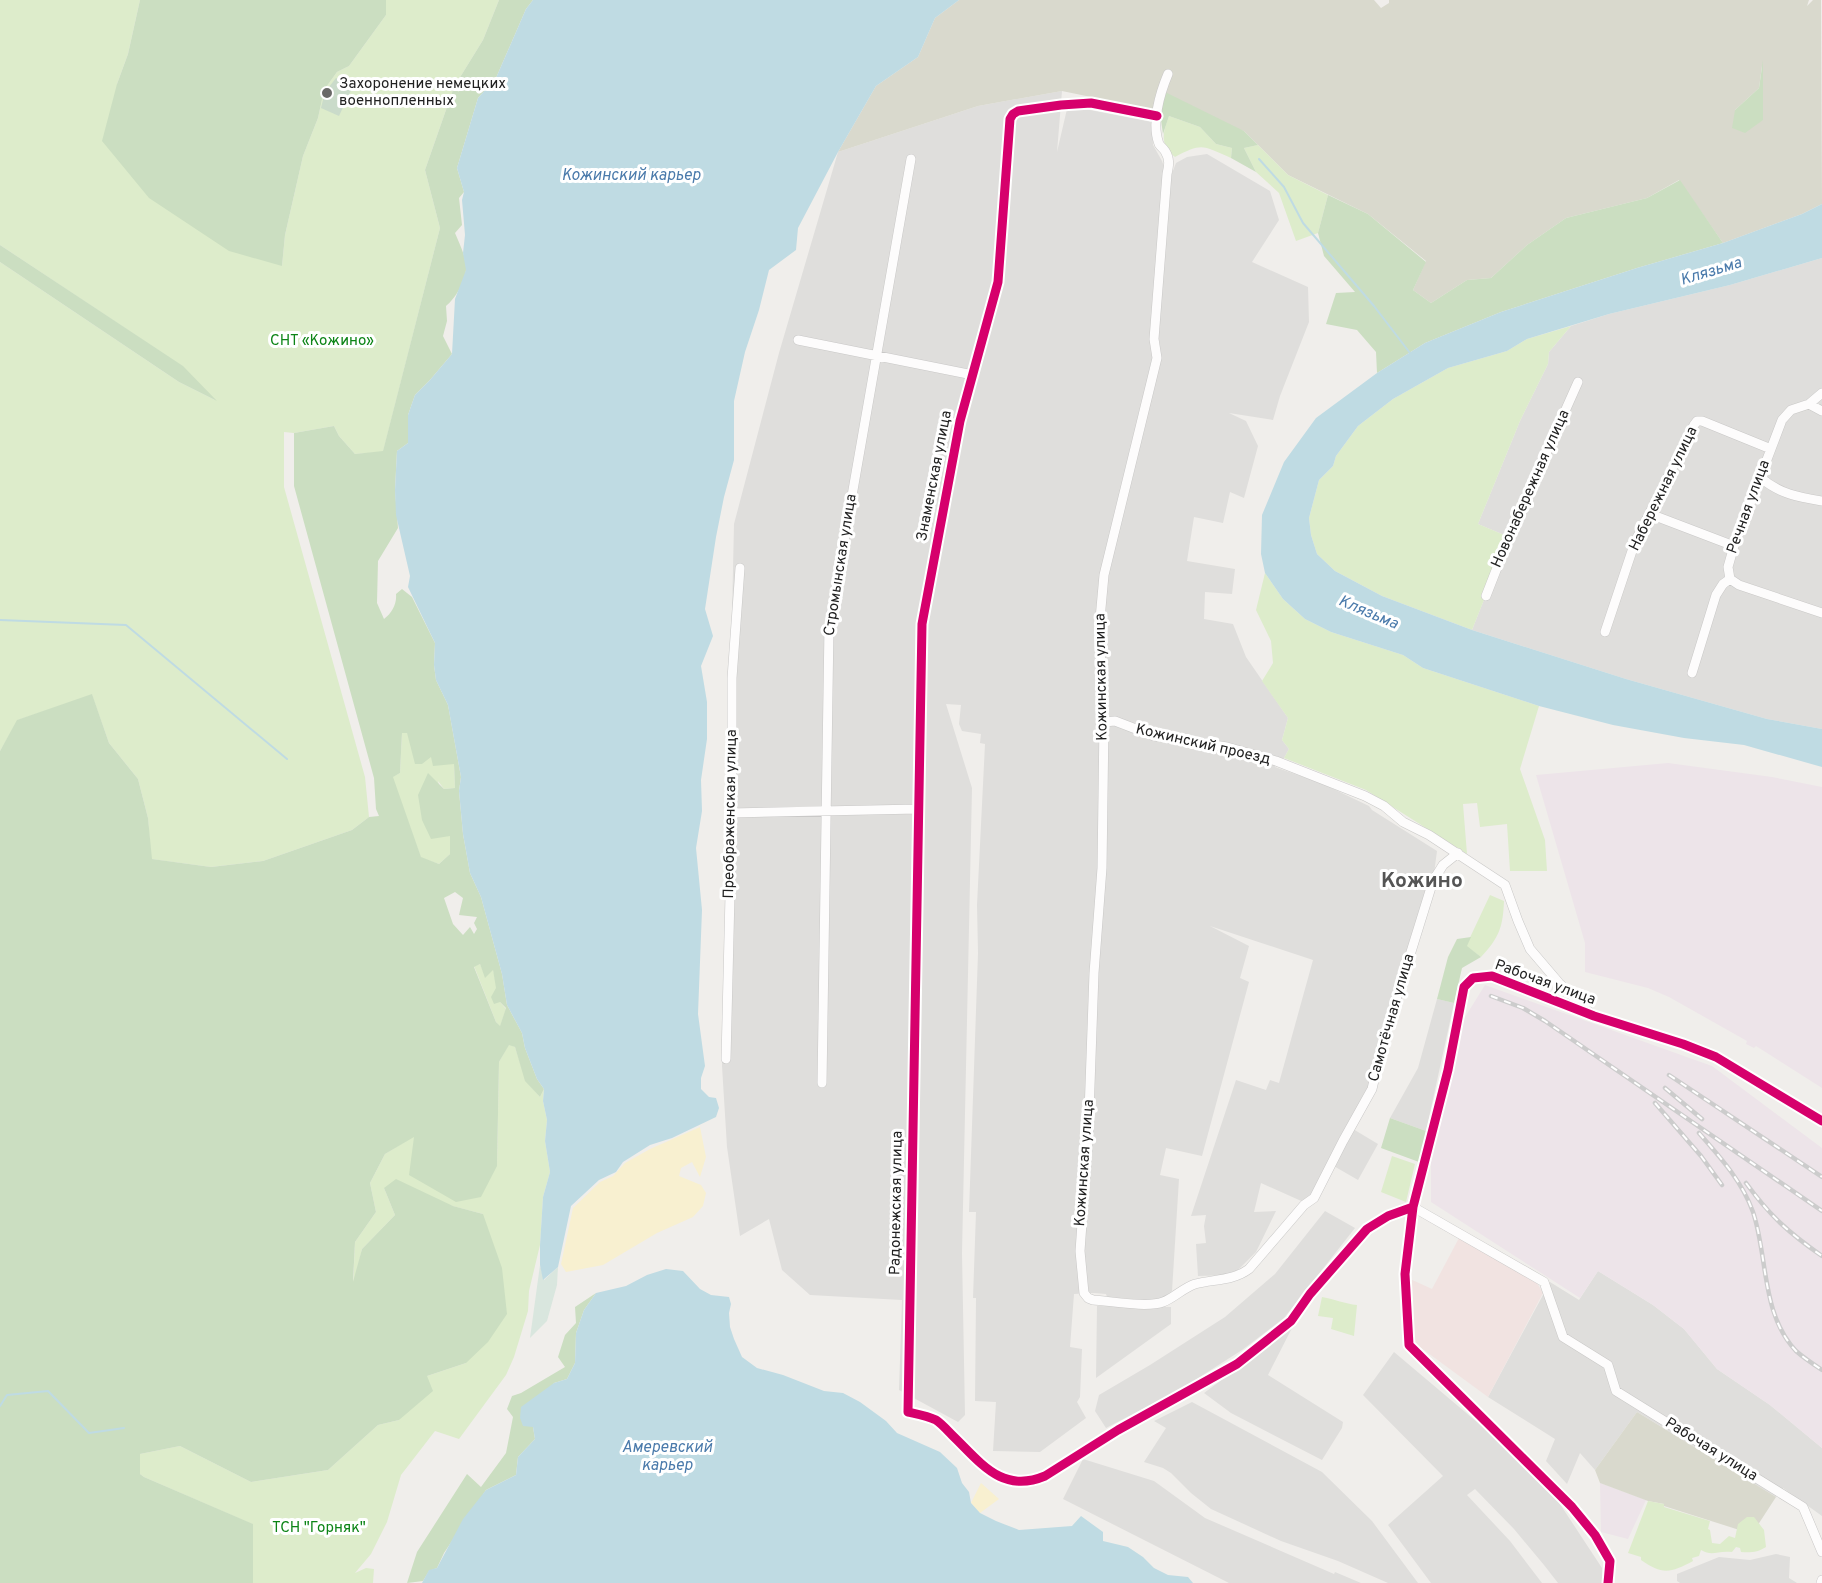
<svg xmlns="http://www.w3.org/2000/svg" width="1822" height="1583" viewBox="0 0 1822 1583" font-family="Overpass,sans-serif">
	<rect width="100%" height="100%" fill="#f0eeeb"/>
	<!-- residential -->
	<path fill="#dfdedc" d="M1062,91l-5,61 10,-43 23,1 62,12 1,23 9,16 7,20 7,-18 11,-6 20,-3 63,37 9,29 -27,42 56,25 1,35 -29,74 -7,24 -44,-7 17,8 12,25 -14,52 -14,-6 -7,31 -29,-6 -7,44 48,8 -3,25 -27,-2 -1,27 29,5 13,33 42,61 -6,22 7,9 -5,9 -8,3 -1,6 48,17 46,22 3,4 65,41 -4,30 -61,208 -64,115 -47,-21 -7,29 22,-1 -20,41 -23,23 -35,1 -2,-32 10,-1 -2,-17 2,-11 -15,1 45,-136 30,10 4,-10 9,3 34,-123 -103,-34 39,20 -9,32 9,4 -47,174 -36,-8 -6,27 19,4 -7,112 -14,10 -51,-4 -1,-3 -12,-1 -20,1 -4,53 12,2 -2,48 -3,5 9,16 -46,34 -47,-1 3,-49 -21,-1 1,-103h-3l3,-86h-7l9,-259 -1,-48 8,-161 -5,-1 1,-9 -19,-3 -3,-7 2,-19 -15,-1 26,84 -10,465 3,162 -7,7 -59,-32 3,-90 -92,-5 -28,-25 -13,-51 -29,17 -13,-89 -5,-81 12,-542 45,-171 59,-201 140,-46z
		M1822,258v471l-55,-10 -141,-40 -154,-49 37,-93 -31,-13 42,-103 28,-57 1,-12 22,-26 38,-12 121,-29z
		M1437,999l17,4 -28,128 -36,-13 28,-50z
		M1353,1129l25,15 -20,36 -26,-15z
		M1325,1211l30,17 -71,90 -42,32 -61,39 -75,39 -11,-17 4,-16 51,-30 75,-48 50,-43z
		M1598,1271l55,34 31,24 33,40 53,36 52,43v68l-39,-28 -7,9 -139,-85 -42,58 -15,-17 -13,31 -21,-23 9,-22 -67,-42 62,-115 29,18z
		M1097,1306l74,1v17l-75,54z
		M1292,1328l-24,47 75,47 -1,6 -20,32 -91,-47 -27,-20z
		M1394,1352l96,81 64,62 48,73 1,15h-45l-14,-18 -30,-36 -39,-40 -8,6 43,46 32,42h-111l-43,-58 55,-49 -80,-81z
		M1192,1402l130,70 50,49 46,62h-30l-50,-22 -57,-20 -70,-32 -20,-16 -20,-20 -8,-5 -19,-6 22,-34 -12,-7z
		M1083,1459l71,22 51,37 129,56 1,-2 26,11h-132l-166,-84z
		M1776,1554l14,3 -1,21 8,5h-117l-3,-2v-7l42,-17 31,3z"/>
	<!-- commercial -->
	<path fill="#f1e3e1" d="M1459,1238l78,45 6,10 -55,104 -75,-55 -5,-64 24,11z"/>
	<!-- industrial -->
	<path fill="#ede4e9" d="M1668,763l104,14 50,10v301l-66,-42 -2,2 -8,-4 1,-3 -78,-44 -21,-9 -63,-16v-29l-49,-168z
		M1485,985l227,81 110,82v300l-52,-43 -53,-36 -33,-40 -31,-24 -55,-34 -18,27 -149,-96v-46l31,-134z
		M1600,1483l46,17 -18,39 -27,-7z"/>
	<!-- construction -->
	<path fill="#d9d9cd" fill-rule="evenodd" d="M959,0h415l7,8 8,-5v-3h420l-2,6 6,-6h8l1,204 -20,10 -79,29 -44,-63 -32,18 -81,20 -39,27 -36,33 -24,2 -36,23 -18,-13 13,-29 -58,-47 -80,-39 -44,-44 -90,-21 -92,-19 -84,15 -140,46 38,-66 42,-29 17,-39zM1762,66l1,1v53l-28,-10 24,-22z
		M1637,1412l139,85 -24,37 -88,-28v-2l-16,-3 -48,-18 -5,-13z"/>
	<!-- grass -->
	<path fill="#ddeccb" d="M0,0h140l-12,54 -11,30 165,182 3,-31 18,-79 15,-38 6,-28 13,-18 12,-6 37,-51v-15h113l-16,40 -29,47 -29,83 15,58 -57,224 -28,2 -16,-18 -5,-10 -40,7 -10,-1v55l81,290 4,40 -17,13 -89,31 -52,6 -60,-8 -3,-41 -10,-39 -29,-36 -17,-48 -74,25 -18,31v-489l179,120 36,18 -33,-34 -182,-121z
		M1169,116l31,11 16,17 16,4 -1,10c-28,-12 -28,-16 -56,-1 -16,-13 -12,-24 -6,-41z
		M1258,145l30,30 40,20 -10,38 -22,8 -17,-48 -23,-21 -12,-24z
		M1571,326l-22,26 -1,12 -28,57 -42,103 31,13 -37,93 -90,-34 -47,-25 -18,-17 -6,-19 -2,-17 10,-38 14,-14 3,-10 22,-30 35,-27 55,-31 59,-17 20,-12z
		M1265,573l18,26 22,20 26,13 72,23 20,13 116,38 -19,63 25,71 2,31h-37l-3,-47 -27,3 -3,-24 -14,1 4,50 -101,-64 -82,-32 5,-9 -7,-9 6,-22 -26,-37 11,-18 -2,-22 -15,-31z
		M402,733h5l24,24 23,7 1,24 -11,1 -6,-8 12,54v19l-11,10 -18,-6 -29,-81 8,-4z
		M1490,895l14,6c-1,26 -5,37 -23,56l-15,-11z
		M480,964l3,7 10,-2 7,33 6,7 -6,18 -4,-5 -22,-56z
		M509,1044l6,3 11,34 14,16 4,-8 -1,12 4,19 -2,21 5,31 -7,25 -3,48 -11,46 -1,20 -14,46 -8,18 -47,64 -24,-8 -34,44 -14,47 -16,32 -16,19 11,-5 8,1 -1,14h-120l-1,-59 -108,-47 -4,-3v-20l40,-8 71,36 77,-12 50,-45 21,-5 28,-44 39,-13 17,-149 -99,-26 11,27 -33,34 -9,38 2,-45 21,-30 -6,-29 15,-29 29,-18 83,30 2,-104z
		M1392,1156l23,8 -9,38 -25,-10z
		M1322,1297c13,2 23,7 35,8l-3,31 -23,-7 2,-11 -15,-2z
		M1648,1501l16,3v3l46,14 -2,8 2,1 2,13 8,1 9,-8 6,2 3,-14 9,-7h7l10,13 2,17c-8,5 -15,6 -25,5l-1,-4 -4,-1 -4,5c-15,-2 -19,5 -31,-2l-2,6 -7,2 1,3c-22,12 -31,14 -52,-1v-3l-13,-4z"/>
	<!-- forest -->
	<path fill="#cbdec1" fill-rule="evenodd" d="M140,0h246v15l-37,51 -12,6 -13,18 -6,28 -15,38 -18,79 -3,31 -53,-15 -80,-53 -47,-57 15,-57 11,-30z
		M499,0h34l-7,9 -30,69 -18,20 -21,70 7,24 -5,6 3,27 -7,8c4,10 12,25 11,37 -1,12 -11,29 -20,36l1,15 -4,15 9,18 -22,26 -15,15 -7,20v28l-11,8 -2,39 3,38 -20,33 -1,42 7,16c8,-6 13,-15 12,-25l6,-5 10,8 23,46 -1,22 2,15 12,25 13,72 -2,14 4,43 7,39 11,24 21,77 5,31 15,28 3,15 12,31 7,10 -4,8 -15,-16 -10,-34 -6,-2 -10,17 -2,104 -16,31 -25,5 -47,-27 5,-38 -29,17 -15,29 6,29 -21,30 -2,40 9,-33 33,-34 -11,-27 12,-9 57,27 30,8 19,54 5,46 -19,28 -22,21 -39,13 6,15 -34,29 -21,5 -50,45 -77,12 -71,-36 -40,8v20l4,3 109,47v59h-253v-832l17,-31 75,-26 17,49 29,36 10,39 4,41 59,8 52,-6 89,-31 17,-13 10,-1 -3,-7 -2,-31 -80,-292v-53l40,-7 5,10 16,18 28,-3 57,-223 -15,-58 29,-83 29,-47zM402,733h5l8,31h7l9,-7 2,9 21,-2 1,24 -11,1 -16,-16 -10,22 4,25 9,19 19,-3v18l-11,10 -18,-7 -28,-80 7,-4zM455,892l8,6 -4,17 18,2 -3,6 3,6 -3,5 -4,-7 -7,8 -10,-11 -9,-26zM480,964l5,14 8,-8 3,18 -5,9 3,7 6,-2 6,6 -6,18 -4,-4 -22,-55z
		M1763,60v60l-18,13 -13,-5 3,-18 24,-22z
		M1165,92l79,39 14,14 -14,3 12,24 -25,-14 1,-10 -16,-4 -16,-17 -31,-11 -6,18 -3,-21z
		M1680,180l43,63 -86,25 -136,44 -76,31 -48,30 -1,-21 -19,-22 -31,-6 10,-31 19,-1 -31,-36 -6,-23 10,-38 40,19 58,48 -13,28 18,13 36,-23 24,-2 36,-33 39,-27 81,-20z
		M0,245l183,121 34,35 -38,-19 -179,-120z
		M1471,937l-4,9 14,11 -19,11 -8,35 -17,-4 11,-42 9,-18z
		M1390,1118l36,13 -7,31 -38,-14z
		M596,1293l-12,17 -8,23 -1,30 -8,16 -13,4 -21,44 2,12 -17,18 -2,18 -30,15 -42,63 -7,15 -8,3 -6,10 -16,2 10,-31 50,-78 14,13 25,-34 7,-36 -6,-8 5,-13 9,-3 44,-26 -7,-10 7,-22 11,-12 -1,-16z"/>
	<!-- wetland -->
	<path fill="#d9e6de" d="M540,1265l4,15 14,-13 -1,18 -10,36 -17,17z"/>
	<!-- sand -->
	<path fill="#f8f0d0" d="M700,1127l6,30 -6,20 -8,-15 -11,6 -2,8 22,9 5,8 -3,13 -10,11 -36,16 -54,32 -37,7 -5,-8 12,-56 27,-26 13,-6 12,-13 25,-14z
		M981,1483l18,16 -19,14 -9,-10z"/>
	<!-- cemetery -->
	<path fill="#cadbca" d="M336,78l17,8 -14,30 -18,-8 4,-16z"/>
	<!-- water -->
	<path fill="#bfdbe3" d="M533,0h426l-24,18 -17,39 -42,29 -38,66 -40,76 -2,22 -27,20 -10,40 -14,42 -11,49v59l-10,37 -8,40 -11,72 8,27 -12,30 6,36v37l-6,41 1,31 -6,37 6,62 -4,104 7,52 -4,12v11l8,8 7,1 3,10 -3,9 -44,21 -22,7 -27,17 -7,10 -17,8 -28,26 -13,61 -15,13 -3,-15v-20l3,-48 7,-25 -5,-31 2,-21 -4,-19 1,-12 -7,-10 -12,-31 -3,-15 -15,-28 -5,-31 -21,-77 -11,-24 -7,-39 -4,-43 2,-14 -13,-72 -12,-25 -2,-15 1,-22 -27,-56 2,-11 -14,-61 -1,-25 2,-39 11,-8v-28l7,-20 15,-15 22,-26 3,-55 11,-29 -3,-17 2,-18 -3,-35 2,-8 -7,-24 21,-70 18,-20 30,-69z
		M1822,204v54l-92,27 -121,29 -82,25 -20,12 -59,17 -55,31 -35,27 -22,30 -3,10 -14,14 -10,38 2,17 6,19 18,17 47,25 90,34 154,49 141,40 55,10v38l-78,-22 -60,-7 -71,-13 -74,-19 -116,-38 -20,-13 -72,-23 -26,-13 -22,-20 -18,-26 -4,-19 1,-39 22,-53 32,-44 61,-45 48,-30 76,-31 136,-44 86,-25 79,-29z
		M666,1269l17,2 17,18 11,6 18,2 2,7 -2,9 1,14 4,12 8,18 15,11 26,7 41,16 19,2 17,9 26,19 11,12 43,19 17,16 5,15 7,9 2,11 9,10 16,8 23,9 53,-4 9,-10 22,16v9l25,6 15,10 11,11 14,7 20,2 5,6h-771l7,-13 8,-2 26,-49 23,-29 30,-15 2,-18 17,-18 -2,-12 -10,-1 -3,-8 1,-11 33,-24 13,-4 8,-16 1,-30 8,-23 12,-17 30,-7 21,-11z"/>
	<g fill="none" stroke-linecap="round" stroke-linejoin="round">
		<!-- stream -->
		<path stroke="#bfdbe3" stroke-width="2" d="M1259,159l25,28 19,36 71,83 36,47
			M0,620l126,5 161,134
			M0,1406l7,-11 41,-4 41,42 35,-5"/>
		<defs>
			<path id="street" d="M1168,74c-8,19 -17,49 -9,70 2,3 4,4 6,7 5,8 4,14 2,23l-13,165 3,19 -53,217 -5,55 5,92 -2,146 -8,105 -6,168 -8,110 4,42 4,5 5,2c17,1 54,8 70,2 11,-4 20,-14 32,-18 19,-5 38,-3 54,-15l55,-64 10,-7 29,-57 29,-52 11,-47 50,-161 10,-16 15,-12
				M1157,116l-66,-13 -30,2 -43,6 -5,3 -3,5 -12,163 -38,139 -38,203 -14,788c9,2 20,4 28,8 6,4 12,11 17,16 28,27 49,58 92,40l73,-46 119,-66 54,-43 19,-27 57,-65 21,-13 25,-9
				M798,340l175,35
				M1809,404l13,7
				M1761,478c19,16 37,19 61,23
				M1650,514l84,32
				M1730,579l9,6 83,28
				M1486,596l23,-59 69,-155
				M1605,632l30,-90 59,-117 3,-4h5l69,28
				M1692,673l24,-78 7,-11 7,-5 -2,-12 6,-21 48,-126 9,-10 18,-6 13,-11
				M1104,722l11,-1 39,15 73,11 49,14 89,35 19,10 19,16 26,13 76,50 13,36 12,28 29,34 30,29
				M732,813l186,-4
				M726,1059l6,-246v-135l8,-110
				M822,1083l7,-456 82,-468
				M1413,1207l131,75 19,55 45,28 8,26 187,116 19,45
				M1608,1583l2,-22 -15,-26 -23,-28 -163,-162 -4,-71 8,-67 35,-137 16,-83 9,-9 19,-2 102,40 89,28 33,13 106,64
				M1821,1583l1,-3"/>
		</defs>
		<!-- street casing -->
		<use href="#street" stroke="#c9c8c7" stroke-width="10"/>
		<!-- street -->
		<use href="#street" stroke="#fdfcfc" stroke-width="9"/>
		<defs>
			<path id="rail" d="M1491,996l32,12 22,13 277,190
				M1669,1075l153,102
				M1665,1088l37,31
				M1655,1103l46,53 21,29
				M1699,1133c21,24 43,48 54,79 15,45 8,102 43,139 8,7 17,13 26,19
				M1746,1183c24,33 43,50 76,73"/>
		</defs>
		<!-- rail casing -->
		<use href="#rail" stroke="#ccc" stroke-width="4.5"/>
		<!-- rail -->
		<use href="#rail" stroke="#fff" stroke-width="2" stroke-dasharray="7" stroke-linecap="butt"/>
		<defs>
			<path id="cycleway" d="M1157,116l-66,-13 -30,2 -43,6 -5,3 -3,5 -12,163 -38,139 -38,203 -14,788c9,2 20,4 28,8 6,4 12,11 17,16 28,27 49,58 92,40l73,-46 119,-66 54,-43 19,-27 57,-65 21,-13 25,-9
				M1608,1583l2,-22 -15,-26 -23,-28 -163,-162 -4,-71 8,-67 35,-137 16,-83 9,-9 19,-2 102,40 89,28 33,13 106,64"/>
		</defs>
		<!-- cycleway casing -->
		<use href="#cycleway" stroke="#fff" stroke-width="13"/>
		<!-- cycleway -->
		<use href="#cycleway" stroke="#d6006c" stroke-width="9"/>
	</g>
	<!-- markers -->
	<circle fill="#6a6968" stroke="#fff" stroke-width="2" cx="327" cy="93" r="6"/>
	<g text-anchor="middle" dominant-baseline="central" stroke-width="6" stroke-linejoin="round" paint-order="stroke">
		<!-- poi labels -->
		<g font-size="15" fill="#222" stroke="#fff" text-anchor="start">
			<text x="339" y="84">Захоронение немецких<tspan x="339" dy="17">военнопленных</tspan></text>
		</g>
		<!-- park labels -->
		<g font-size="15" fill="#0c8416" stroke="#fff">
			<text x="322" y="341">СНТ «Кожино»</text>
			<text x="319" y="1528">ТСН "Горняк"</text>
		</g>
		<!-- street labels -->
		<g font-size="15" fill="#222" stroke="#fff">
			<text transform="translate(935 476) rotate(-79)">Знаменская улица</text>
			<text transform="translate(1531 489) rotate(-66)">Новонабережная улица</text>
			<text transform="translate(1664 489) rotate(-64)">Набережная улица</text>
			<text transform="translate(1749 507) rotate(-70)">Речная улица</text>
			<text transform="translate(841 565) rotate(-81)">Стромынская улица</text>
			<text transform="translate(1102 677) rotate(-91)">Кожинская улица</text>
			<text transform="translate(1203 745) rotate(13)">Кожинский проезд</text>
			<text transform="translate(731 814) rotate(-89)">Преображенская улица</text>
			<text transform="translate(1545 983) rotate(20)">Рабочая улица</text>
			<text transform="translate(1392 1018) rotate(-74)">Самотёчная улица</text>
			<text transform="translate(1085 1163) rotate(-86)">Кожинская улица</text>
			<text transform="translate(897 1203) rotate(-89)">Радонежская улица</text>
			<text transform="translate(1711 1450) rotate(32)">Рабочая улица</text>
		</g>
		<!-- water labels -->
		<g font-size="16" font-style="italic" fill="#4a7aab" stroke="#fff">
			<text x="631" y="176">Кожинский карьер</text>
			<text transform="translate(1711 272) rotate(-17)">Клязьма</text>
			<text transform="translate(1368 613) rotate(23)">Клязьма</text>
			<text x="667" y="1448">Амеревский<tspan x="667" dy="18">карьер</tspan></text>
		</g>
		<!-- district labels -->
		<g font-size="21" font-weight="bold" fill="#555" stroke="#fff">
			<text x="1422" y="881">Кожино</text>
		</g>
	</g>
</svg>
